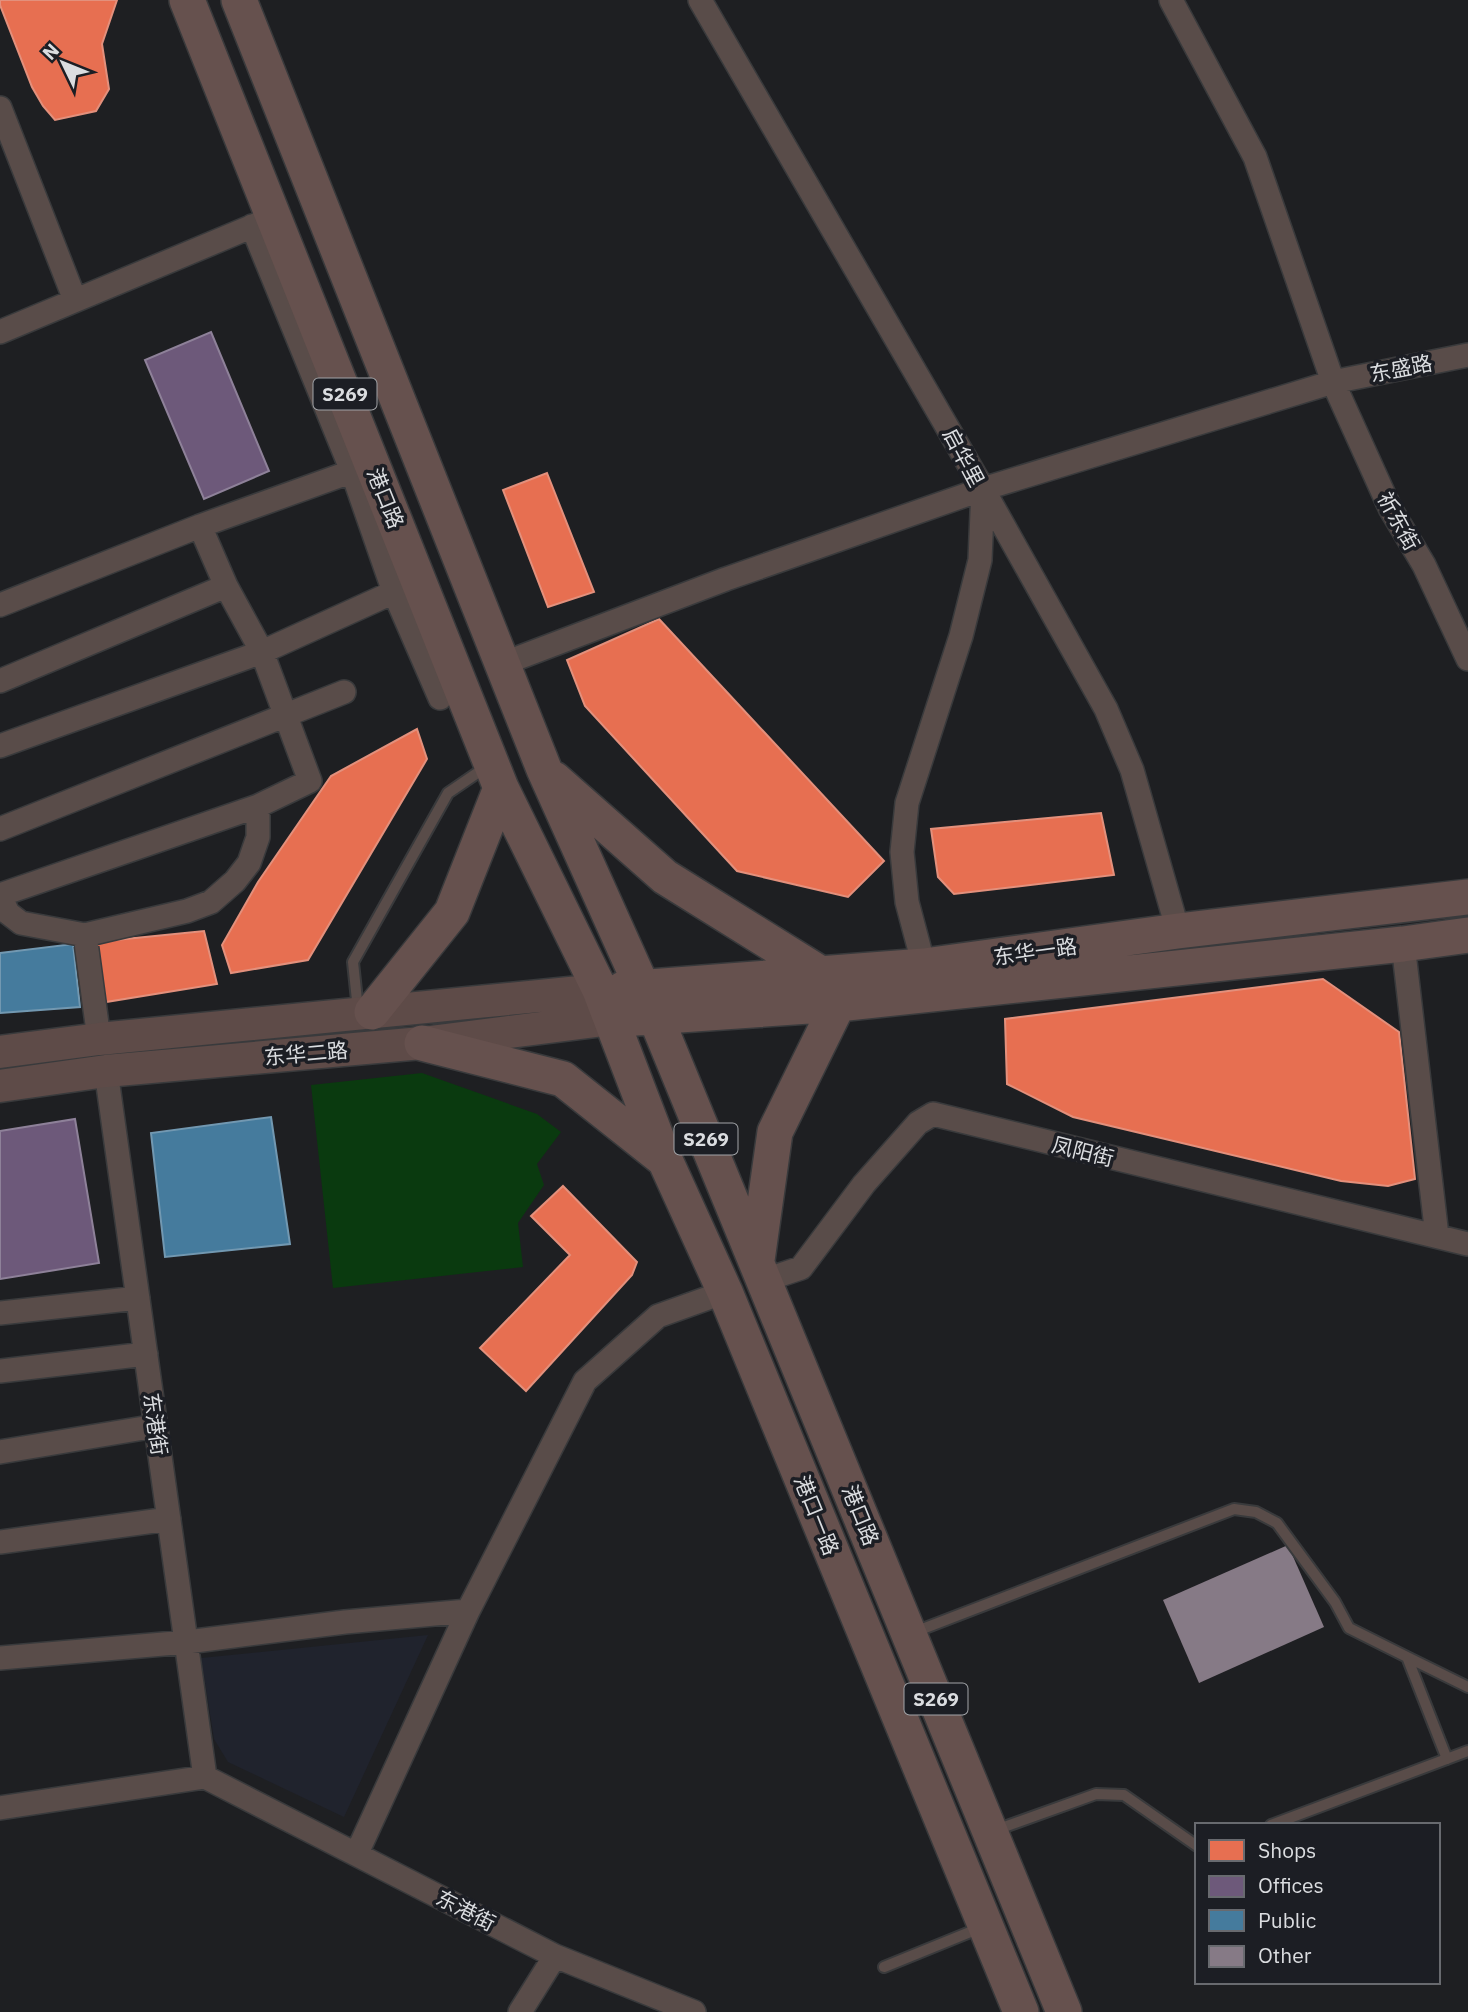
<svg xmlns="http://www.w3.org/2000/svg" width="1468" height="2012" viewBox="0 0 1468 2012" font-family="'IBM Plex Sans','Noto Sans SC',sans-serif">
	<rect width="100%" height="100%" fill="#1e1f22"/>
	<!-- built -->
	<path fill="#20232d" d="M428,1635l-84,182 -116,-55 -14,-23 -13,-81z"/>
	<!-- green -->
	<path fill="#0a3a0f" d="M422,1073l115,41 24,18 -24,32 7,21 -26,38 5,44 -190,21 -22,-203z"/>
	<!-- shops -->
	<path fill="#e76f51" stroke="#e3907c" stroke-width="2" d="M0,0h117l-15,44 7,45 -13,22 -41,9 -12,-14 -11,-19 -32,-82z
		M547,473l47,119 -46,15 -45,-117z
		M659,619l225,242 -36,36 -111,-26 -152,-165 -18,-46z
		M417,729l10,30 -119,201 -77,13 -9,-28 36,-63 73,-106z
		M1101,813l13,62 -160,19 -16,-17 -7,-48z
		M204,931l13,53 -111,18 -10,-60z
		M1323,979l76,53 16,147 -27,7 -47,-5 -268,-64 -66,-33 -2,-65z
		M563,1186l74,76 -5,13 -106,116 -46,-43 90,-93 -39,-39z"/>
	<!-- offices -->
	<path fill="#6d597a" stroke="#8e8199" stroke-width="2" d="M211,332l58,139 -65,28 -59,-139z
		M75,1119l24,144 -99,16v-148z"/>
	<!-- public -->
	<path fill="#457b9d" stroke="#7298b1" stroke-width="2" d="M73,944l7,63 -80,6v-60z
		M271,1117l19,127 -125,13 -14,-124z"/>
	<!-- building -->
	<path fill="#867a86" d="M1288,1545l36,82 -125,56 -36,-83z"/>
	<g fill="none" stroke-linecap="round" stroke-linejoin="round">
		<defs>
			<path id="lane" d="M358,1010l-5,-48 95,-169 38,-26
				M912,1633l322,-124 22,3 21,11 58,79 14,26 58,29 40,102
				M1407,1657l61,30
				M1271,1825l197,-74
				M993,1831l103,-37 28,1 73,51
				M884,1967l96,-39"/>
			<path id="street" d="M700,0l283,489 -3,71 -19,76 -54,167 -5,49 5,50 17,64
				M1171,0l84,157 78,225 57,126 34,57 44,94
				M0,108l75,192
				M252,226l100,245 42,121 46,106
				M0,332l265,-111
				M983,489l123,220 26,61 46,161
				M200,526l26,60
				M0,605l200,-79 167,-60
				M502,664l224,-85 257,-90 350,-107 135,-27
				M0,681l226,-95 36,66 48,129 -52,25 -258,89
				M0,746l262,-94 132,-60
				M0,829l344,-137
				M0,896l8,17 13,10 64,12 102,-24 24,-9 24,-21 14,-18 9,-26v-31
				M85,935l14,104
				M1403,944l34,292
				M106,1071l99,706
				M765,1280l36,-12 63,-84 54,-61 15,-9 535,130
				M0,1313l138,-15
				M0,1371l146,-17
				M0,1452l156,-26
				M0,1542l169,-23
				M0,1658l187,-16 158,-20 123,-11
				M0,1808l205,-31 350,179 139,56
				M357,1853l111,-242 117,-230 73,-65 67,-24
				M520,2012l35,-56"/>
			<path id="secondary" d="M0,1052l99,-13 501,-49
				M0,1086l106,-15 316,-28 190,-24"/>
			<path id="primary" d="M187,0l314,788 99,202 65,170 60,132 296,720
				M239,0l305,769 112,249 408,994
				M554,779l111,98 156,97
				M623,989l301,-23 254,-35 290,-34
				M372,1012l80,-100 49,-124
				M636,1018l202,-14 565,-60 65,-9
				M422,1043l141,36 102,81
				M757,1260l18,-128 63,-128"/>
		</defs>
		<!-- lane casing -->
		<use href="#lane" stroke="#393a3c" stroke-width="14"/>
		<!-- street casing -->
		<use href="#street" stroke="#393a3c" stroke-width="26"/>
		<!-- secondary casing -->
		<use href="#secondary" stroke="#393a3c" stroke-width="35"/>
		<!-- primary casing -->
		<use href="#primary" stroke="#393a3c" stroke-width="38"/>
		<!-- lane -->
		<use href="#lane" stroke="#594c49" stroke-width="10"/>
		<!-- street -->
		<use href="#street" stroke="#594c49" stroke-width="23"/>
		<!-- secondary -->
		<use href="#secondary" stroke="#5e4b48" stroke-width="32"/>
		<!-- primary -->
		<use href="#primary" stroke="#66514e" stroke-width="35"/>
	</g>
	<g text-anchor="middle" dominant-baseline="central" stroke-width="7" stroke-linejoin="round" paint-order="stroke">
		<!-- shield labels -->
		<g fill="#1c1e24" stroke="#a2a4a8" stroke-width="2">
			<rect x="313.5" y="378.5" width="63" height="31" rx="5"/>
			<rect x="674.5" y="1123.5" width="63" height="31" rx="5"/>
			<rect x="904.5" y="1683.5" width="63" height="31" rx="5"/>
		</g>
		<g font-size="19" font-weight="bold" fill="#dbdde0">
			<text x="345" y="394">S269</text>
			<text x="706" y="1139">S269</text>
			<text x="936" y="1699">S269</text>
		</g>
		<!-- street labels -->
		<g font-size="21" fill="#dbdde0" stroke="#1c1e24">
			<text transform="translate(1401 368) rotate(-11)">东盛路</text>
			<text transform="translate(964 457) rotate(62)">启华里</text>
			<text transform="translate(386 498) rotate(68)">港口路</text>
			<text transform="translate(1399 521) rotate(61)">祈东街</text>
			<text transform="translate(1035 951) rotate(-8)">东华一路</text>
			<text transform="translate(306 1053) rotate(-5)">东华二路</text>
			<text transform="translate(1083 1151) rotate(14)">凤阳街</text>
			<text transform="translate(156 1424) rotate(82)">东港街</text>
			<text transform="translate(817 1515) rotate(68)">港口一路</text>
			<text transform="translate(861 1515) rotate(68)">港口路</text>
			<text transform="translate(466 1910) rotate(27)">东港街</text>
		</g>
	</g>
	<!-- legend -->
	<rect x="1195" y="1823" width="245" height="161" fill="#1c1e24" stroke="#686a6f" stroke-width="2"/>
	<rect x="1209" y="1840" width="35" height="21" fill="#e76f51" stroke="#686a6f" stroke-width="2"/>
	<text x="1258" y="1858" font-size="21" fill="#dbdde0">Shops</text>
	<rect x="1209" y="1876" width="35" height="21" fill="#6d597a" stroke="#686a6f" stroke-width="2"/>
	<text x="1258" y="1893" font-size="21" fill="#dbdde0">Offices</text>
	<rect x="1209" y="1910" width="35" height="21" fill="#457b9d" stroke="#686a6f" stroke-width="2"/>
	<text x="1258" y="1928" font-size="21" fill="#dbdde0">Public</text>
	<rect x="1209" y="1946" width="35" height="21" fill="#867a86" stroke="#686a6f" stroke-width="2"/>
	<text x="1258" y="1963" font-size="21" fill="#dbdde0">Other</text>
	<!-- north arrow -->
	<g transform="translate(63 63) rotate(313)" stroke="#1c1e24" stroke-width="5" paint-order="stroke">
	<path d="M0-5L12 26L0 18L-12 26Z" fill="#dbdde0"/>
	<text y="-10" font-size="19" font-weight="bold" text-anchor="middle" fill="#dbdde0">N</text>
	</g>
</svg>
